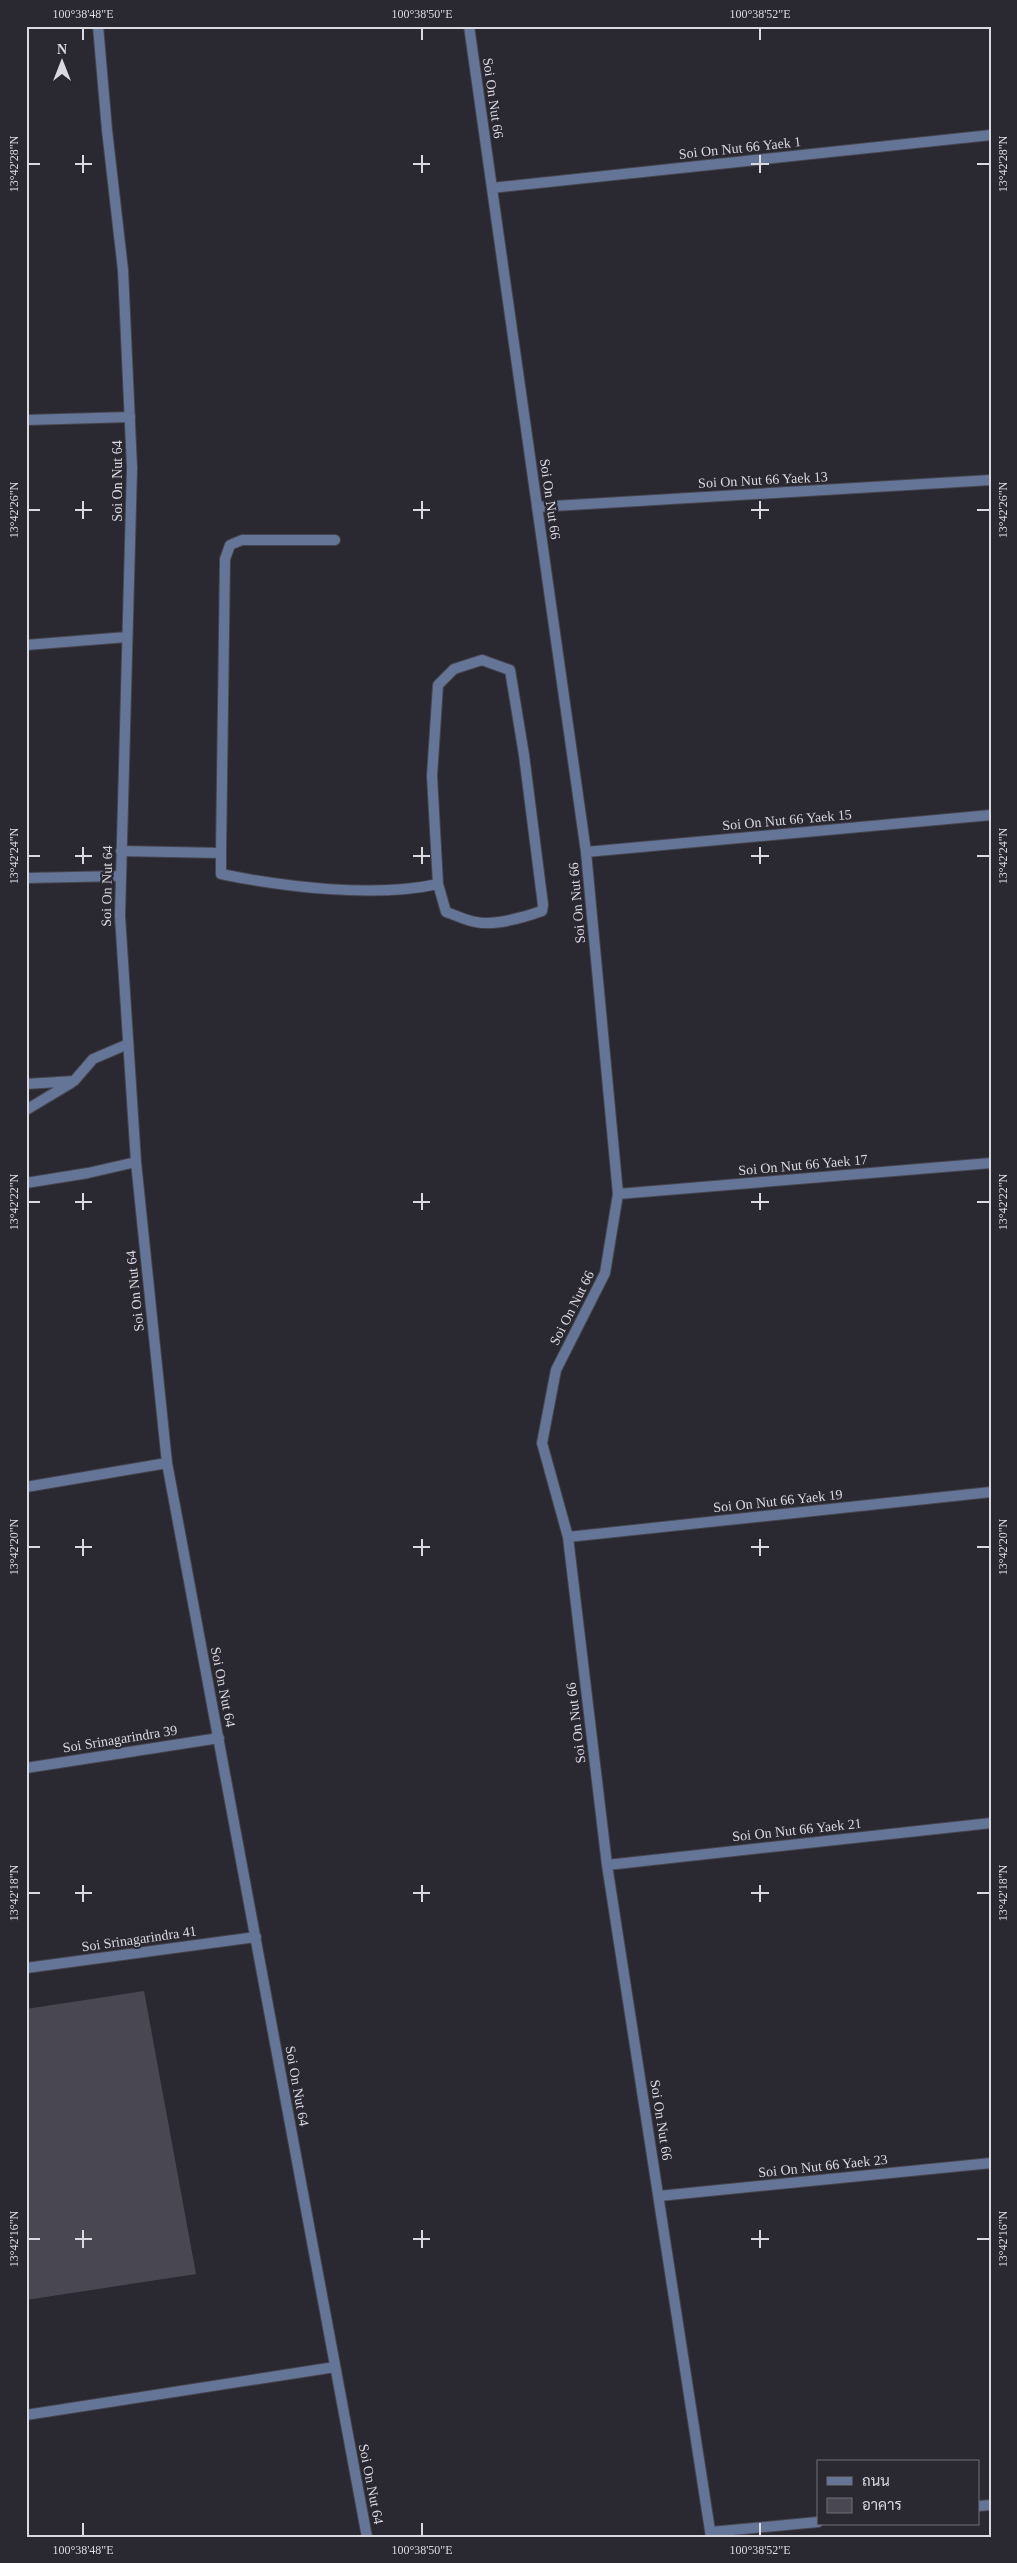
<svg xmlns="http://www.w3.org/2000/svg" width="1017" height="2563" viewBox="0 0 1017 2563" font-family="'Times New Roman',Sarabun,serif">
	<rect width="100%" height="100%" fill="#2a2831"/>
	<!-- building -->
	<path fill="#494852" d="M144,1991l52,283 -170,26v-291z"/>
	<g fill="none" stroke-linecap="round" stroke-linejoin="round">
		<defs>
			<path id="lane" d="M26,420l104,-3
				M482,660l28,10 14,85 19,150 -1,6c-17,6 -48,15 -66,11 -10,-1 -20,-7 -30,-10l-8,-28 -6,-108 6,-91 16,-16z
				M121,851l100,2 4,-294 5,-14 12,-5h93
				M221,853v21c63,13 154,24 217,10
				M26,878l95,-2
				M26,1084l48,-3 19,-22 35,-15
				M26,1110l45,-27"/>
			<path id="street" d="M98,26l9,104 16,140 9,198 -12,448 16,246 31,301 200,1074
				M469,26l117,826 32,342 -13,79 -49,97 -14,73 26,94 39,328 104,672
				M492,188l499,-53
				M537,507l454,-27
				M26,645l101,-8
				M586,852l405,-37
				M26,1183l62,-10 48,-11
				M618,1194l373,-31
				M26,1487l141,-24
				M568,1537l423,-45
				M26,1768l193,-30
				M607,1865l384,-42
				M26,1968l230,-31
				M659,2196l332,-33
				M26,2415l309,-48
				M978,2506l13,-1
				M711,2532l107,-10"/>
		</defs>
		<!-- lane casing -->
		<use href="#lane" stroke="#46444d" stroke-width="12"/>
		<!-- street casing -->
		<use href="#street" stroke="#46444d" stroke-width="12"/>
		<!-- lane -->
		<use href="#lane" stroke="#657598" stroke-width="10"/>
		<!-- street -->
		<use href="#street" stroke="#657598" stroke-width="10"/>
	</g>
	<!-- ticks -->
	<path fill="none" stroke="#dbd9e0" stroke-width="2" d="M83,28v12M422,28v12M760,28v12M83,155v18M422,155v18M760,155v18M28,164h12M75,164h17M413,164h17M751,164h18M977,164h13M83,501v18M422,501v18M760,501v18M28,510h12M75,510h17M413,510h17M751,510h18M977,510h13M83,847v17M422,847v17M760,847v17M28,856h12M75,856h17M413,856h17M751,856h18M977,856h13M83,1193v17M422,1193v17M760,1193v17M28,1202h12M75,1202h17M413,1202h17M751,1202h18M977,1202h13M83,1539v17M422,1539v17M760,1539v17M28,1547h12M75,1547h17M413,1547h17M751,1547h18M977,1547h13M83,1885v17M422,1885v17M760,1885v17M28,1893h12M75,1893h17M413,1893h17M751,1893h18M977,1893h13M83,2230v18M422,2230v18M760,2230v18M28,2239h12M75,2239h17M413,2239h17M751,2239h18M977,2239h13M83,2523v13M422,2523v13M760,2523v13"/>
	<g text-anchor="middle" dominant-baseline="central" stroke-width="4.5" stroke-linejoin="round" paint-order="stroke">
		<!-- street labels -->
		<g font-size="14" fill="#dbd9e0" stroke="#2a2831">
			<text transform="translate(493 98) rotate(82)">Soi On Nut 66</text>
			<text transform="translate(740 148) rotate(-6)">Soi On Nut 66 Yaek 1</text>
			<text transform="translate(763 480) rotate(-3)">Soi On Nut 66 Yaek 13</text>
			<text transform="translate(117 481) rotate(-90)">Soi On Nut 64</text>
			<text transform="translate(550 499) rotate(82)">Soi On Nut 66</text>
			<text transform="translate(787 820) rotate(-5)">Soi On Nut 66 Yaek 15</text>
			<text transform="translate(107 886) rotate(-89)">Soi On Nut 64</text>
			<text transform="translate(577 903) rotate(-95)">Soi On Nut 66</text>
			<text transform="translate(803 1165) rotate(-5)">Soi On Nut 66 Yaek 17</text>
			<text transform="translate(135 1291) rotate(-96)">Soi On Nut 64</text>
			<text transform="translate(572 1308) rotate(-63)">Soi On Nut 66</text>
			<text transform="translate(778 1501) rotate(-6)">Soi On Nut 66 Yaek 19</text>
			<text transform="translate(223 1687) rotate(79)">Soi On Nut 64</text>
			<text transform="translate(576 1723) rotate(-97)">Soi On Nut 66</text>
			<text transform="translate(120 1739) rotate(-9)">Soi Srinagarindra 39</text>
			<text transform="translate(797 1830) rotate(-6)">Soi On Nut 66 Yaek 21</text>
			<text transform="translate(139 1939) rotate(-8)">Soi Srinagarindra 41</text>
			<text transform="translate(297 2086) rotate(80)">Soi On Nut 64</text>
			<text transform="translate(661 2120) rotate(81)">Soi On Nut 66</text>
			<text transform="translate(823 2166) rotate(-6)">Soi On Nut 66 Yaek 23</text>
			<text transform="translate(371 2484) rotate(79)">Soi On Nut 64</text>
		</g>
	</g>
	<!-- border -->
	<rect width="1017" height="2563" fill="none" stroke="#2a2831" stroke-width="55"/>
	<!-- legend -->
	<rect x="817" y="2460" width="162" height="65" fill="#2a2831" stroke="#716f77"/>
	<rect x="827" y="2477" width="25" height="8" fill="#657598" stroke="#716f77"/>
	<text x="862" y="2486" font-size="15" fill="#dbd9e0">ถนน</text>
	<rect x="827" y="2498" width="25" height="15" fill="#494852" stroke="#716f77"/>
	<text x="862" y="2510" font-size="15" fill="#dbd9e0">อาคาร</text>
	<!-- north arrow -->
	<g transform="translate(62 62)" stroke="#2a2831" stroke-width="4" paint-order="stroke">
	<path d="M0-4L9 19L0 12L-9 19Z" fill="#dbd9e0"/>
	<text y="-8" font-size="14" font-weight="bold" text-anchor="middle" fill="#dbd9e0">N</text>
	</g>
	<rect x="28" y="28" width="962" height="2508" fill="none" stroke="#dbd9e0" stroke-width="2"/>
	<g font-size="12" text-anchor="middle" fill="#dbd9e0">
		<text x="83" y="18">100°38'48"E</text>
		<text x="422" y="18">100°38'50"E</text>
		<text x="760" y="18">100°38'52"E</text>
		<text transform="translate(14 164) rotate(-90)" y="4">13°42'28"N</text>
		<text transform="translate(1003 164) rotate(-90)" y="4">13°42'28"N</text>
		<text transform="translate(14 510) rotate(-90)" y="4">13°42'26"N</text>
		<text transform="translate(1003 510) rotate(-90)" y="4">13°42'26"N</text>
		<text transform="translate(14 856) rotate(-90)" y="4">13°42'24"N</text>
		<text transform="translate(1003 856) rotate(-90)" y="4">13°42'24"N</text>
		<text transform="translate(14 1202) rotate(-90)" y="4">13°42'22"N</text>
		<text transform="translate(1003 1202) rotate(-90)" y="4">13°42'22"N</text>
		<text transform="translate(14 1547) rotate(-90)" y="4">13°42'20"N</text>
		<text transform="translate(1003 1547) rotate(-90)" y="4">13°42'20"N</text>
		<text transform="translate(14 1893) rotate(-90)" y="4">13°42'18"N</text>
		<text transform="translate(1003 1893) rotate(-90)" y="4">13°42'18"N</text>
		<text transform="translate(14 2239) rotate(-90)" y="4">13°42'16"N</text>
		<text transform="translate(1003 2239) rotate(-90)" y="4">13°42'16"N</text>
		<text x="83" y="2554">100°38'48"E</text>
		<text x="422" y="2554">100°38'50"E</text>
		<text x="760" y="2554">100°38'52"E</text>
	</g>
</svg>
